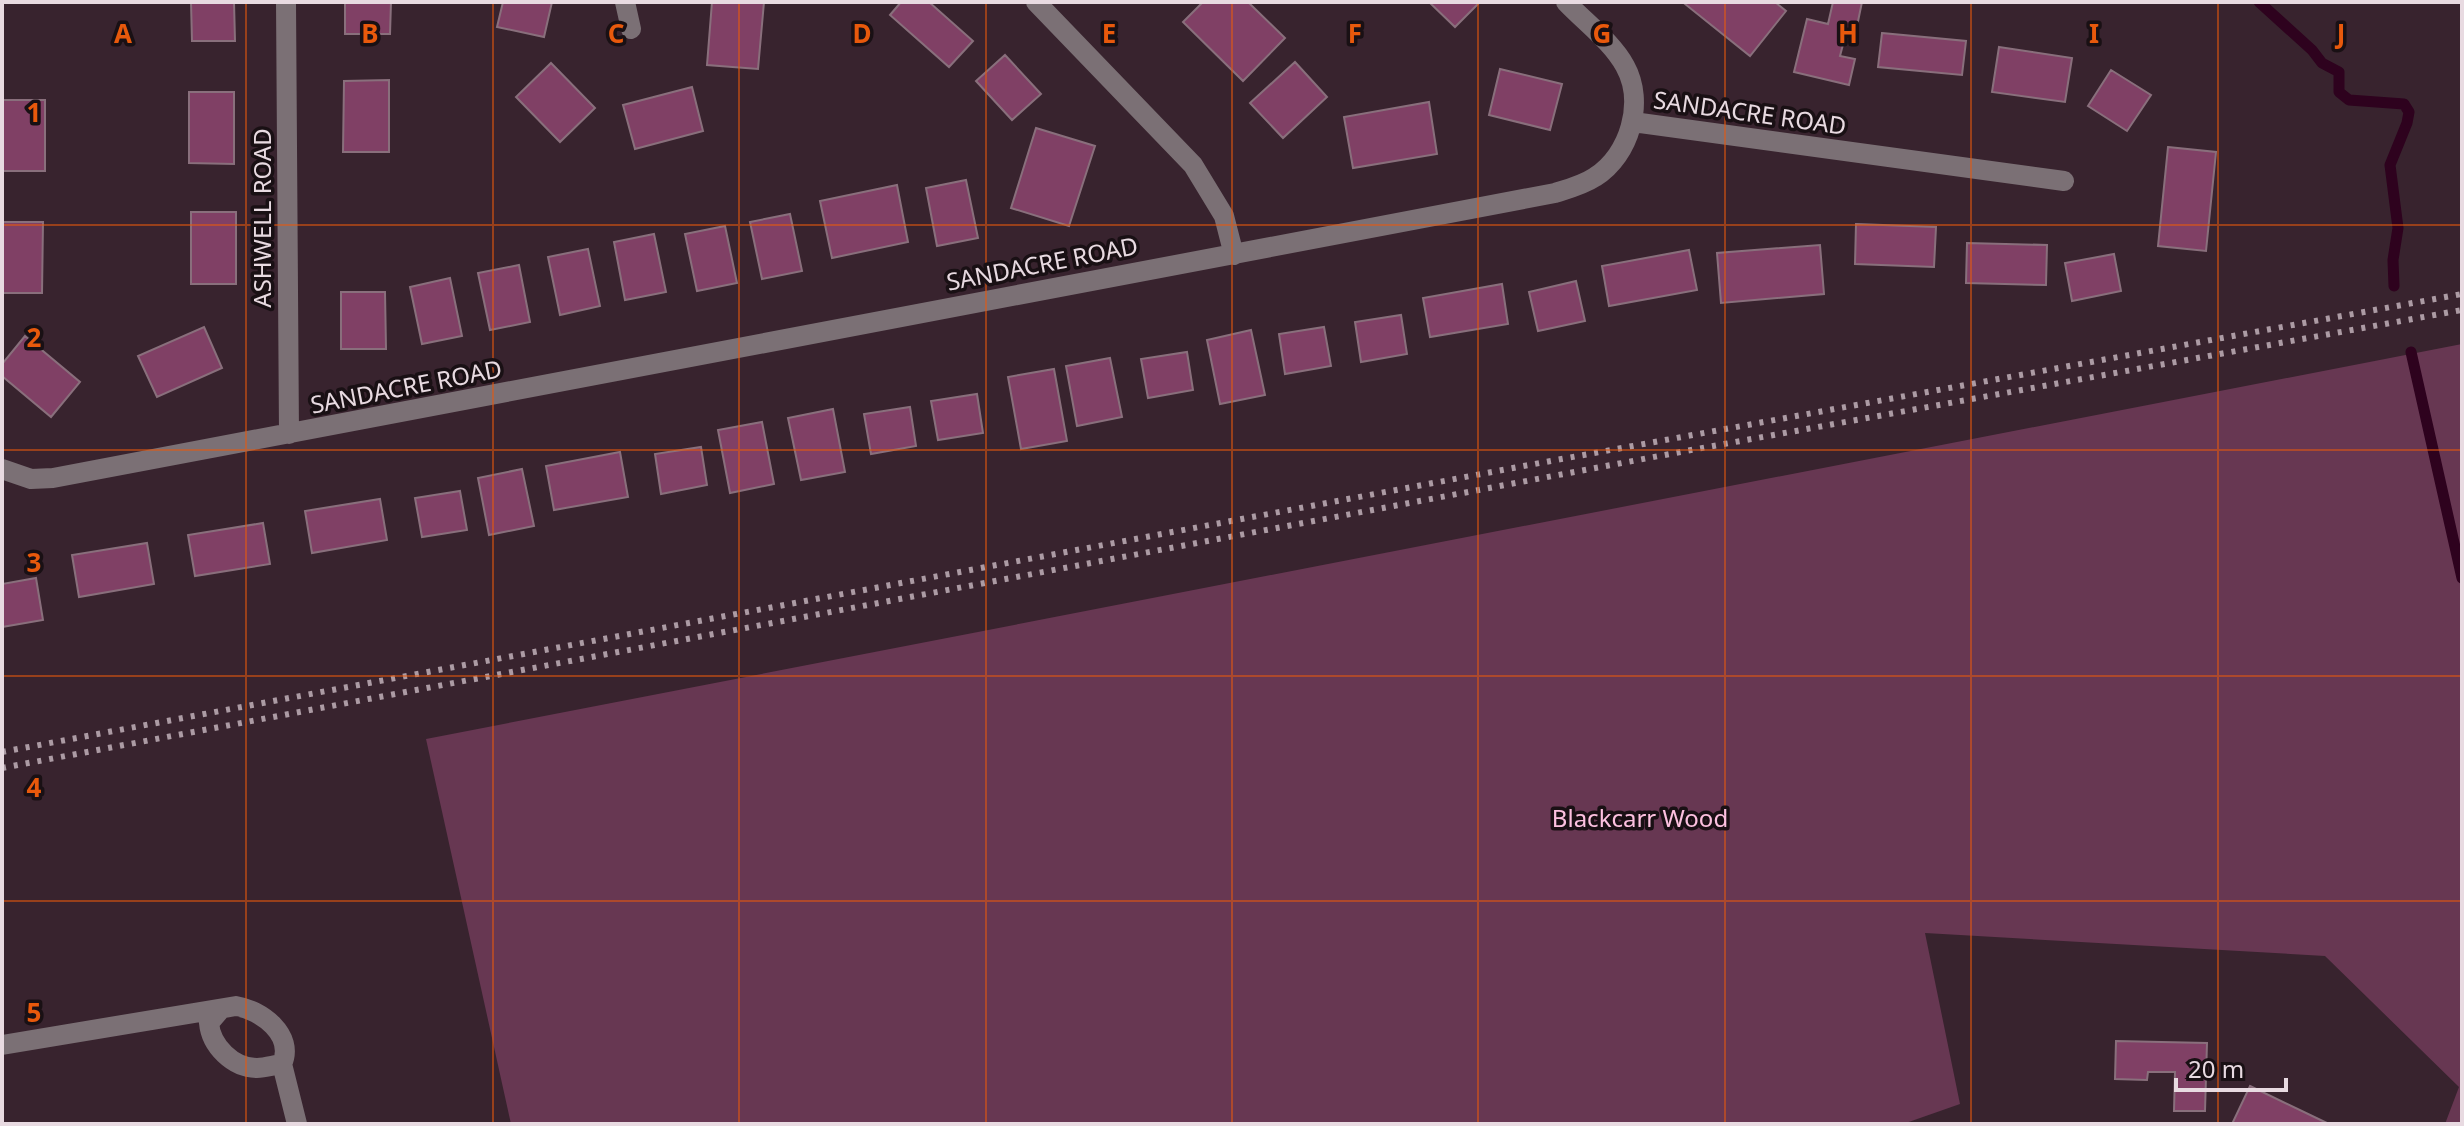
<svg xmlns="http://www.w3.org/2000/svg" width="2464" height="1126" viewBox="0 0 2464 1126" font-family="'Noto Sans',sans-serif">
	<rect width="100%" height="100%" fill="#38232e"/>
	<!-- green -->
	<path fill="#673752" d="M2462,344v780h-17l14,-37 -134,-131 -400,-23 35,171 -57,20h-1392l-85,-385z"/>
	<g fill="none" stroke-linecap="round" stroke-linejoin="round">
		<!-- stream -->
		<path stroke="#2e021e" stroke-width="11" d="M2259,2l53,48 10,13 17,9v20l10,8 55,4 5,8 -2,11 -17,42 8,63 -5,32 1,26
			M2411,352l51,226"/>
	</g>
	<!-- building -->
	<path fill="#804065" stroke="#896f7c" stroke-width="2" d="M191,2h43l1,39h-43z
		M345,2h46l-1,32h-45z
		M503,2h49l-8,35 -47,-10z
		M712,2h52l-6,67 -51,-4z
		M901,2h28l44,39 -24,26 -59,-52z
		M1203,2h45l37,36 -42,43 -60,-59z
		M1429,2h51l-25,25z
		M1687,2h88l11,9 -36,45 -65,-52z
		M1833,2h29l-6,29 -9,-2 -7,27 15,3 -6,26 -55,-13 13,-53 21,5z
		M1882,33l84,8 -4,34 -84,-8z
		M1999,47l73,11 -7,44 -73,-10z
		M1005,55l36,39 -29,26 -36,-39z
		M1295,62l32,35 -44,41 -33,-35z
		M551,63l44,45 -35,34 -44,-45z
		M1500,69l62,15 -12,46 -61,-15z
		M2111,70l40,25 -24,36 -39,-25z
		M389,80v72h-46l1,-71z
		M692,87l11,44 -68,18 -12,-44z
		M189,92h45v72l-45,-1z
		M2,100h43v71h-43z
		M1429,102l8,52 -84,14 -9,-51z
		M1036,128l59,18 -26,80 -58,-18z
		M2168,147l48,5 -10,99 -48,-5z
		M966,180l12,58 -41,8 -11,-58z
		M897,185l11,57 -76,16 -12,-57z
		M191,212h45v72h-45z
		M790,214l12,57 -40,8 -12,-57z
		M2,222h41l-1,71h-40z
		M1856,224l80,3 -2,40 -79,-3z
		M725,226l12,57 -40,8 -12,-57z
		M654,234l12,58 -41,8 -11,-58z
		M1967,243l80,2 -1,40 -80,-2z
		M1820,245l4,49 -103,9 -4,-50z
		M588,249l12,57 -40,9 -12,-58z
		M1689,250l8,40 -88,16 -7,-40z
		M2114,254l7,37 -49,10 -7,-38z
		M519,265l11,57 -40,8 -12,-57z
		M450,278l12,58 -40,8 -12,-57z
		M1576,281l9,40 -47,10 -9,-39z
		M1502,284l6,40 -78,13 -7,-39z
		M341,292h44l1,57h-45z
		M1401,315l6,39 -46,8 -6,-40z
		M204,327l18,41 -65,29 -19,-41z
		M1324,327l7,39 -46,8 -6,-40z
		M1251,330l14,65 -45,9 -13,-64z
		M25,336l55,46 -29,35 -49,-41v-12z
		M1187,352l6,38 -45,8 -7,-39z
		M1110,358l12,59 -45,9 -11,-60z
		M1054,369l13,72 -46,8 -13,-72z
		M977,394l6,39 -45,7 -7,-39z
		M910,407l6,39 -45,8 -7,-40z
		M833,409l12,63 -44,8 -13,-62z
		M762,422l12,62 -44,9 -12,-63z
		M701,447l6,38 -46,9 -6,-40z
		M620,452l8,45 -74,13 -8,-44z
		M522,469l12,57 -45,9 -11,-57z
		M460,491l7,39 -45,7 -7,-39z
		M380,499l7,41 -75,13 -7,-42z
		M263,523l7,41 -75,12 -7,-41z
		M147,543l7,41 -75,13 -7,-42z
		M36,578l7,42 -41,7v-43z
		M2116,1041l91,2 -2,68h-31l1,-39h-27l-1,8 -32,-1z
		M2250,1086l79,38h-97z"/>
	<g fill="none" stroke-linecap="round" stroke-linejoin="round">
		<!-- minor -->
		<path stroke="#7b7075" stroke-width="20" d="M286,2l3,432
			M625,2l6,27
			M1036,2l157,163 31,51 10,39
			M1633,122l431,59
			M2,469l29,10 22,-1 1502,-285c13,-4 28,-8 40,-16 35,-22 50,-75 30,-111 -13,-24 -40,-44 -59,-64
			M221,1009l-12,14c2,23 24,45 48,45 8,0 17,-3 25,-4
			M2,1045l234,-39c25,4 59,29 46,58l15,60"/>
		<!-- rail -->
		<path stroke="#ac9ba4" stroke-width="6" stroke-dasharray="4 8" stroke-linecap="butt" d="M2,752l1527,-287 933,-171
			M2,768l1689,-318 771,-140"/>
	</g>
	<!-- grid -->
	<path fill="none" stroke="#e8590c" stroke-width="2" stroke-opacity="0.55" d="M246,2v1122M493,2v1122M739,2v1122M986,2v1122M1232,2v1122M1478,2v1122M1725,2v1122M1971,2v1122M2218,2v1122M2,225h2460M2,450h2460M2,676h2460M2,901h2460"/>
	<g text-anchor="middle" dominant-baseline="central" stroke-width="7" stroke-linejoin="round" paint-order="stroke">
		<!-- street labels -->
		<g font-size="24" fill="#e8dae1" stroke="#191014">
			<text transform="translate(1750 112) rotate(8)">SANDACRE ROAD</text>
			<text transform="translate(261 218) rotate(-90)">ASHWELL ROAD</text>
			<text transform="translate(1042 263) rotate(-11)">SANDACRE ROAD</text>
			<text transform="translate(406 386) rotate(-11)">SANDACRE ROAD</text>
		</g>
		<!-- park labels -->
		<g font-size="24" fill="#fcc0df" stroke="#191014">
			<text x="1640" y="817">Blackcarr Wood</text>
		</g>
	</g>
	<g font-size="26" text-anchor="middle" font-weight="bold" fill="#e8590c" stroke="#191014" stroke-width="7" stroke-linejoin="round" paint-order="stroke">
		<text x="123" y="43">A</text>
		<text x="370" y="43">B</text>
		<text x="616" y="43">C</text>
		<text x="862" y="43">D</text>
		<text x="1109" y="43">E</text>
		<text x="1355" y="43">F</text>
		<text x="1602" y="43">G</text>
		<text x="1848" y="43">H</text>
		<text x="2094" y="43">I</text>
		<text x="2341" y="43">J</text>
		<text x="34" y="122">1</text>
		<text x="34" y="347">2</text>
		<text x="34" y="572">3</text>
		<text x="34" y="797">4</text>
		<text x="34" y="1022">5</text>
	</g>
	<!-- border -->
	<rect width="2464" height="1126" fill="none" stroke="#e8dae1" stroke-width="8"/>
	<!-- scale -->
	<path d="M2176 1078v12h110v-12" fill="none" stroke="#e8dae1" stroke-width="4"/>
	<text x="2188" y="1078" font-size="24" fill="#e8dae1" stroke="#191014" stroke-width="6" paint-order="stroke">20 m</text>
</svg>
